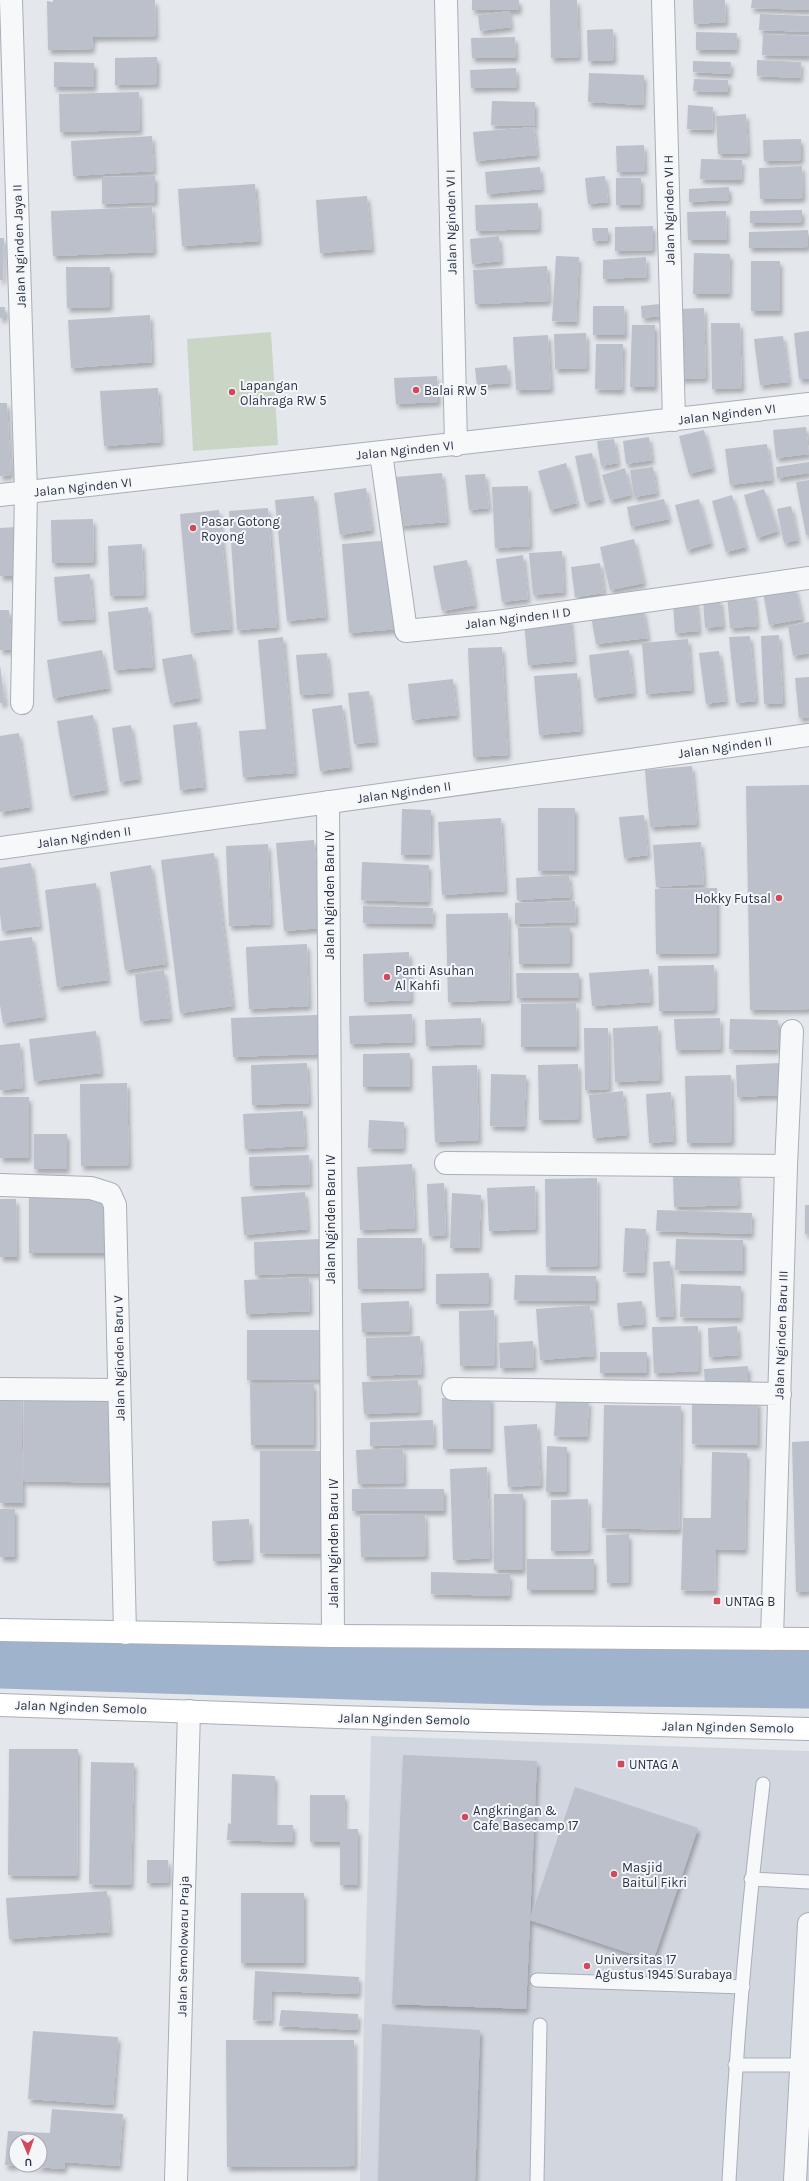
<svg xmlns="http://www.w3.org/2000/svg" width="809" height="2181" viewBox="0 0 809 2181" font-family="Karla,sans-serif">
	<defs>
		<filter id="shadow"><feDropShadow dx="2.5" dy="4.5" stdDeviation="2" flood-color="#0004"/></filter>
	</defs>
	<rect width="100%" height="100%" fill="#e4e7ec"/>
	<!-- built -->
	<path fill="#d2d6de" d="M371,1736l438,15v430h-449z"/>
	<!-- green -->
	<path fill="#c9d6c5" d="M271,332l7,113 -85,6 -6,-112z"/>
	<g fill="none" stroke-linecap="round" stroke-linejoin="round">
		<!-- river -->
		<path stroke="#9fb4cc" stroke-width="61" d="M0,1658l540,17 269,3"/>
	</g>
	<!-- building -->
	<path fill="#bbc0ca" filter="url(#shadow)" d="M53,0h102l1,36 -63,1 -1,12 -44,1 -1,-49 6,1z
		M472,0h47v10h-47z
		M550,0h27l2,57 -28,1z
		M693,0h32l1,22 -32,2z
		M752,0h57v10l-58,-2z
		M509,11l2,16 -31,4 -2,-16z
		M760,14l49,2v16l-50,-2z
		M613,29l1,31 -26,1 -1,-31z
		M696,32l41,1 -1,17h-40z
		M763,34l46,2v20l-47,-1z
		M515,37l1,21h-44l-1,-20z
		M157,57v27l-42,1v-27z
		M757,60l44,2 -1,16 -43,-2z
		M693,61l38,1 -1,12 -37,-2z
		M54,62l40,1v24h-40z
		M516,68l1,19 -46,1 -1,-18z
		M589,73l55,2 -1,30 -55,-3z
		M694,79l34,1v12l-35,-1z
		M139,92l1,38 -80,2 -1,-38z
		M492,101l43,1v24l-44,-1z
		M688,105l25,2 -1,23 -25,-1z
		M746,114l2,39 -30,1 -2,-38z
		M534,127l3,28 -61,6 -3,-29z
		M152,136l2,35 -81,5 -2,-35z
		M801,139v21l-37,1 -1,-21z
		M644,145l1,26 -28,1 -1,-26z
		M701,159l41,1 -1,20 -41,-1z
		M802,166l1,32 -43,1 -1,-31z
		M540,167l2,22 -55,5 -2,-22z
		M155,176v26l-53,2v-27z
		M605,176l3,26 -20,2 -3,-26z
		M616,178h25v27h-25z
		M255,184l4,57 -77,5 -4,-57z
		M729,187v13l-40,2v-13z
		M367,196l5,53 -52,4 -4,-53z
		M538,203l1,26 -63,2 -1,-26z
		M152,207l2,45 -101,4 -2,-45z
		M802,210v12l-52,1v-12z
		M726,211l1,29h-39l-1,-28z
		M653,226v24l-38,1v-24z
		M592,228h16v12l-15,1z
		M808,230v17l-59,1v-16z
		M499,236l2,25 -29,3 -2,-25z
		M0,238h4l-1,42h-3z
		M694,253l36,1 -1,40h-36z
		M556,256l23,1 -3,65 -24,-1z
		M646,257l1,20 -44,2v-19z
		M751,261h29v50h-29z
		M547,266l2,35 -74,3 -2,-34z
		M66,267h44v40l-43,1z
		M660,304l1,12 -19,2 -1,-12z
		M593,306h31l1,29h-32z
		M0,307h5v11h-5z
		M704,308l2,70 -26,1 -2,-70z
		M150,315l2,47 -81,6 -3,-48z
		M711,323h29l2,65 -30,1z
		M632,325h23v62h-25z
		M809,331v48h-10l-5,-46z
		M586,333l1,35 -32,1 -1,-35z
		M548,335l3,54 -35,1 -3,-53z
		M783,336l6,46 -29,3 -6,-46z
		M596,344h27l-1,46 -27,-1z
		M507,365l2,18 -32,2 -2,-17z
		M437,376l1,26 -42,2 -2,-26z
		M158,388l3,54 -57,4 -4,-55z
		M0,403h7l4,72 -11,1z
		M806,427l3,27 -33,4 -3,-28z
		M704,430l9,38 -24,6 -10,-38z
		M649,437l3,23 -26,4 -3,-23z
		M614,439l4,24 -17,3 -4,-25z
		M767,444l5,36 -42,5 -5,-36z
		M592,453l10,46 -17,4 -10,-47z
		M809,462v11l-32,5 -1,-11z
		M566,463l11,40 -27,7 -12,-39z
		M653,467l4,26 -23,4 -4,-27z
		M625,468l6,27 -21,5 -8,-25z
		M442,473l5,49 -48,4 -4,-49z
		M485,474l4,34 -20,2 -4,-35z
		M809,480v55h-3l-10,-53z
		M528,486l2,60 -35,2 -3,-61z
		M366,488l6,42 -32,5 -6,-42z
		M764,489l14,42 -21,7 -13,-43z
		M732,495l14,52 -20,5 -14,-51z
		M314,496l12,121 -39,4 -12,-121z
		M664,499l5,20 -38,8 -4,-20z
		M699,499l12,44 -24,7 -12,-45z
		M791,506l7,34 -14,3 -7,-34z
		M268,508l9,119 -40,3 -8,-119z
		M219,510l12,119 -40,4 -11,-119z
		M93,519l1,43 -42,1 -1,-43z
		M17,527l1,49h-18v-48z
		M634,539l10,44 -34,7 -10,-43z
		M392,540l7,89 -50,4 -7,-89z
		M142,544l2,51 -34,1 -2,-50z
		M562,551l2,41 -31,3 -4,-42z
		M523,555l5,44 -26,3 -6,-43z
		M467,560l8,45 -33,6 -9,-45z
		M600,563l4,30 -29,4 -4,-30z
		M90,574l4,45 -36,2 -4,-44z
		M795,587l7,32 -33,6 -6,-33z
		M754,593l3,33 -27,2 -3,-33z
		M720,599l3,27 -18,2 -2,-27z
		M696,600l3,31 -24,2 -2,-31z
		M148,607l5,60 -39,3 -6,-58z
		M643,609l5,29 -52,6 -5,-28z
		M0,610h9l3,39 -12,1z
		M570,618l4,43 -46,4 -4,-44z
		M809,622v31l-16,3 -5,-30z
		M779,635l4,68 -19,1 -3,-68z
		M750,636l6,65 -20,2 -7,-66z
		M283,637l12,136 -52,4 -4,-46 27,-2 -8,-89z
		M688,639l4,51 -46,4 -4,-51z
		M502,647l6,108 -35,2 -5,-109z
		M102,650l7,38 -56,10 -6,-38z
		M629,650l5,43 -40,5 -5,-43z
		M719,651l7,50 -20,3 -7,-51z
		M327,653l4,40 -31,2 -4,-40z
		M192,654l7,44 -29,5 -8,-44z
		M0,665l5,38h-5z
		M577,673l4,58 -42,4 -5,-59z
		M809,677v40l-10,1 -4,-40z
		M453,679l4,36 -45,5 -4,-36z
		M369,691l7,51 -22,2 -6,-51z
		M342,705l8,62 -30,4 -8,-62z
		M93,715l13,75 -36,6 -13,-75z
		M197,722l7,65 -24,3 -7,-65z
		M131,725l8,54 -19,3 -8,-54z
		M19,733l11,74 -30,5v-76z
		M692,766l5,58 -47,3 -5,-57z
		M809,785v224l-59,1 -4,-224z
		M538,808h37v63h-37z
		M402,809l29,1 -1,45h-29z
		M644,815l4,40 -24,3 -5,-41z
		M501,818l4,73 -63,4 -4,-73z
		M314,840l7,88 -37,3 -8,-88z
		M701,842l3,42 -48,3 -3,-42z
		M268,844l3,80 -42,2 -3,-80z
		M214,853l19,153 -53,7 -19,-153z
		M362,862l67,3 -1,37 -67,-2z
		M31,863l9,63 -38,5 -2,-17v-46z
		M151,865l15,99 -41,6 -15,-98z
		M569,875l2,22 -54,3 -1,-22z
		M96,883l12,97 -51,7 -12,-97z
		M717,888v65l-61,1 -1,-65z
		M575,901l1,21 -61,2v-21z
		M363,906l70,2 -1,16 -69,-1z
		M508,913l2,87 -62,2 -2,-88z
		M570,927v36l-51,1 -1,-36z
		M32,937l12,80 -41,6 -3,-18v-64z
		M307,944l2,62 -60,3 -3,-62z
		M409,952l2,48 -47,2 -1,-48z
		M714,965l1,45 -56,1 -1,-45z
		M649,969l2,33 -59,4 -3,-33z
		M164,970l6,48 -30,3 -5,-47z
		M516,973h63v25h-62z
		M576,1003l1,44h-56v-43z
		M412,1014l1,28 -63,2 -1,-28z
		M318,1015l1,39 -86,3 -2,-39z
		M481,1018l1,26 -56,2 -1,-26z
		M720,1018l1,31 -45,1 -2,-31z
		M730,1019l48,1 -1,30 -48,-1z
		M658,1026l2,54 -45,2 -2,-54z
		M584,1028h24l1,61 -24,1z
		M96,1031l5,42 -67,8 -5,-42z
		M20,1043l3,45 -23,2v-45z
		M410,1053v34h-47v-33z
		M307,1063l2,40 -57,2 -1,-40z
		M780,1063l2,32 -45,2 -1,-32z
		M578,1064l1,55 -40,1 -1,-55z
		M477,1065l2,75 -44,2 -3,-76z
		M491,1074l35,1 -2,52 -34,-1z
		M731,1075l1,67 -45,1 -2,-67z
		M127,1083l2,82 -48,1 -1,-82z
		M623,1091l4,44 -34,3 -4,-43z
		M671,1092l3,49 -25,2 -3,-49z
		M0,1097h29v61h-29z
		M303,1111l2,35 -60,3 -2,-35z
		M369,1120l35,2 -1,27 -35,-1z
		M34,1134h33v35h-33z
		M309,1155l1,29 -60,2 -1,-29z
		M412,1164l3,64 -55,2 -3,-63z
		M737,1171l2,34 -65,2 -1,-34z
		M597,1178l1,88 -52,1 -1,-88z
		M444,1183l2,52 -17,1 -2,-52z
		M535,1186l1,43 -47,2 -2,-43z
		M305,1192l3,37 -64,6 -3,-38z
		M452,1193l29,2 -2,53h-29z
		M29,1196h81l1,57h-82z
		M0,1199h16l1,58h-17z
		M805,1205h4v29h-4z
		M657,1210l95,3 -1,21 -95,-3z
		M625,1228l21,1 -2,44 -21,-1z
		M357,1238h65l1,50 -65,1z
		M320,1239l1,34 -66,2 -1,-33z
		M676,1239l67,1v31l-68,-1z
		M670,1261l4,55 -18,1 -3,-55z
		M489,1273v30l-53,1v-30z
		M515,1275l81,1v25l-82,-1z
		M309,1277l1,34 -64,3 -2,-34z
		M681,1284l60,2 -1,32 -60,-1z
		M409,1301l1,30 -48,1 -1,-29z
		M642,1301l2,23 -25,2 -2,-23z
		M590,1305l4,51 -54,4 -4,-51z
		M494,1310l1,55 -35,1 -1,-55z
		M698,1326l1,45 -45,2 -2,-46z
		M737,1326l2,29 -30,2 -1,-29z
		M247,1330h78l1,49 -79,1z
		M420,1336l2,38 -55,2 -1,-38z
		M533,1341l1,26 -34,1 -1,-25z
		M600,1352h47v21h-47z
		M748,1366v17l-43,2 -1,-16z
		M418,1380l1,32 -55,2 -2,-32z
		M250,1384h64v61h-63z
		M0,1394h21l2,109h-23z
		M491,1397v52h-48l-1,-51z
		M24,1399l93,1 -1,83 -93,-2z
		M556,1399l33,2 -2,36 -33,-1z
		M692,1401h66v44l-66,-1z
		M604,1405l77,1 -2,124 -77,-2z
		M433,1420l1,24 -64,2v-24z
		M537,1424l4,61 -33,2 -4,-61z
		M809,1441v150l-13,1 -4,-150z
		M547,1446l20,1v45h-21z
		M403,1448l1,35 -46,1 -2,-34z
		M260,1451h61v103l-61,-1z
		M712,1452l35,1 -2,97 -29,-1 -1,42 -34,-1 2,-72h28z
		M487,1467l3,91 -37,2 -3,-91z
		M352,1489h92v22h-92z
		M494,1494h29v76h-29z
		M588,1499l1,51 -38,1v-51z
		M0,1509h15v48h-15z
		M425,1514l1,42 -65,1 -1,-42z
		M249,1519l2,40 -38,2 -1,-40z
		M629,1534v48l-22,1 -1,-48z
		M527,1559h67v31h-67z
		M431,1572l79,2 -1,22 -78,-2z
		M9,1749h69l-1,127 -69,-1z
		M403,1755l134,6 -7,158 45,-132 123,41 -45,133 -123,-41 -4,89 -134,-5z
		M91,1762l43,1 -3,122 -42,-1z
		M232,1774l43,2 -1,49h19v17l-66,-2 1,-17 3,1z
		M310,1795h35l-1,34h14v56h-18v-43h-30z
		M147,1860h21l1,22 -22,1z
		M107,1891l3,41 -101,7 -3,-41z
		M241,1893h63v70h-63z
		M255,1971l104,6 -1,17 -86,-3 -1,30 -18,-1z
		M281,2010l77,4 -1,16 -78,-4z
		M382,2024l98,6 -5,151h-97z
		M33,2031l85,6 -5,68 -85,-6z
		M226,2040h128l1,126 -128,1z
		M52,2109l71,5 -4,52 -54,-4 -1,7 -43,-3 19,-1v-24h-24v25l-11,-1 3,-34 42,2z"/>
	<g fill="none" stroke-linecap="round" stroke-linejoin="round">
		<defs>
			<path id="lane" d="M751,1879l58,3
				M537,1980l206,7
				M735,2065h67
				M537,2181l3,-156
				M729,2181c7,-133 18,-265 34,-397"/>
			<path id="street" d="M11,0l15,493 -4,210
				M446,0l10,445
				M663,0l11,420
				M381,453l25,178 90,-9 313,-44
				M0,495l809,-91
				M328,802l5,834
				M0,848l809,-113
				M446,1163l340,3
				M0,1185l91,3 19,6 5,11 10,428
				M0,1389l119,1
				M453,1389l327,5
				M772,1639l14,-473 6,-135
				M176,2181l13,-470
				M795,2181l14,-257"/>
			<path id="secondary" d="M0,1630l333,6 476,3
				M0,1705l338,12 471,12"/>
		</defs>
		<!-- lane casing -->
		<use href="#lane" stroke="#a9aeb7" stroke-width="15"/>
		<!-- street casing -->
		<use href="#street" stroke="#a9aeb7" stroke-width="24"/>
		<!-- secondary casing -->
		<use href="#secondary" stroke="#a9aeb7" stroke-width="24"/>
		<!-- lane -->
		<use href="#lane" stroke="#f7f8fa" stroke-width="13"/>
		<!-- street -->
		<use href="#street" stroke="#f7f8fa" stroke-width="22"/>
		<!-- secondary -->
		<use href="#secondary" stroke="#fff" stroke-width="22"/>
	</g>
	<!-- markers -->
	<g fill="#d1495b" stroke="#f4f6f9" stroke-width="1.5">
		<circle cx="416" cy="390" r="4"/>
		<circle cx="232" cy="392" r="4"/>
		<circle cx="193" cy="528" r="4"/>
		<circle cx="779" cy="898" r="4"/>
		<circle cx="387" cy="977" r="4"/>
		<rect x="713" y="1597" width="8" height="8" rx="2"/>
		<rect x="617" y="1760" width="8" height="8" rx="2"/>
		<circle cx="465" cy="1817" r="4"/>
		<circle cx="614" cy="1874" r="4"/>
		<circle cx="587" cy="1966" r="4"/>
	</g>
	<g text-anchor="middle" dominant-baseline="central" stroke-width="4" stroke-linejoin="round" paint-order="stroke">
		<!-- street labels -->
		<g font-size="13" fill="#2b3445" stroke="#f4f6f9">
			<text transform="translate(669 210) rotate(-91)">Jalan Nginden VI H</text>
			<text transform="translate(451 222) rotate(-91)">Jalan Nginden VI I</text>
			<text transform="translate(19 246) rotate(-92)">Jalan Nginden Jaya II</text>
			<text transform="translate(727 414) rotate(-7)">Jalan Nginden VI</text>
			<text transform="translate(405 450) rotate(-6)">Jalan Nginden VI</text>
			<text transform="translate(83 487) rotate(-6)">Jalan Nginden VI</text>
			<text transform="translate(518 618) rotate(-7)">Jalan Nginden II D</text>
			<text transform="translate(725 747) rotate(-8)">Jalan Nginden II</text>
			<text transform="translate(404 792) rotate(-8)">Jalan Nginden II</text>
			<text transform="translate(84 837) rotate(-8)">Jalan Nginden II</text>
			<text transform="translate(329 895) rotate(-90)">Jalan Nginden Baru IV</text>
			<text transform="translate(330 1219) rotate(-90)">Jalan Nginden Baru IV</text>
			<text transform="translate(781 1335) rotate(-88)">Jalan Nginden Baru III</text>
			<text transform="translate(119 1358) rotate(-91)">Jalan Nginden Baru V</text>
			<text transform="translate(333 1543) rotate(-90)">Jalan Nginden Baru IV</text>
			<text transform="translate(81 1707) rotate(2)">Jalan Nginden Semolo</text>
			<text transform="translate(404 1719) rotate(1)">Jalan Nginden Semolo</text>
			<text transform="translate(728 1727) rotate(1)">Jalan Nginden Semolo</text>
			<text transform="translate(183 1946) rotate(-89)">Jalan Semolowaru Praja</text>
		</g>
		<!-- poi labels -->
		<g font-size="13" fill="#2b3445" stroke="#f4f6f9" text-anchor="start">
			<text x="240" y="385">Lapangan<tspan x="240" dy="15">Olahraga RW 5</tspan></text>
			<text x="424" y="390">Balai RW 5</text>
			<text x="201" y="521">Pasar Gotong<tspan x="201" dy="15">Royong</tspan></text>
			<text x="771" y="898" text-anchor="end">Hokky Futsal</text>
			<text x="395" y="970">Panti Asuhan<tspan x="395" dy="15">Al Kahfi</tspan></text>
			<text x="725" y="1601">UNTAG B</text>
			<text x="629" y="1764">UNTAG A</text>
			<text x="473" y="1810">Angkringan &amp;<tspan x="473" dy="15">Cafe Basecamp 17</tspan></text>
			<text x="622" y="1867">Masjid<tspan x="622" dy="15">Baitul Fikri</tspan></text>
			<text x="595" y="1959">Universitas 17<tspan x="595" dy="15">Agustus 1945 Surabaya</tspan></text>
		</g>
	</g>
	<!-- north arrow -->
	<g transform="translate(28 2153) rotate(178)"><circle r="19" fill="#f4f6f9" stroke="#a4a8b1"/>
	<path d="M0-3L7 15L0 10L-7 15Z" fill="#d1495b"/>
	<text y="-6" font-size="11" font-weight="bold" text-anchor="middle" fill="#2b3445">U</text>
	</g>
</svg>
